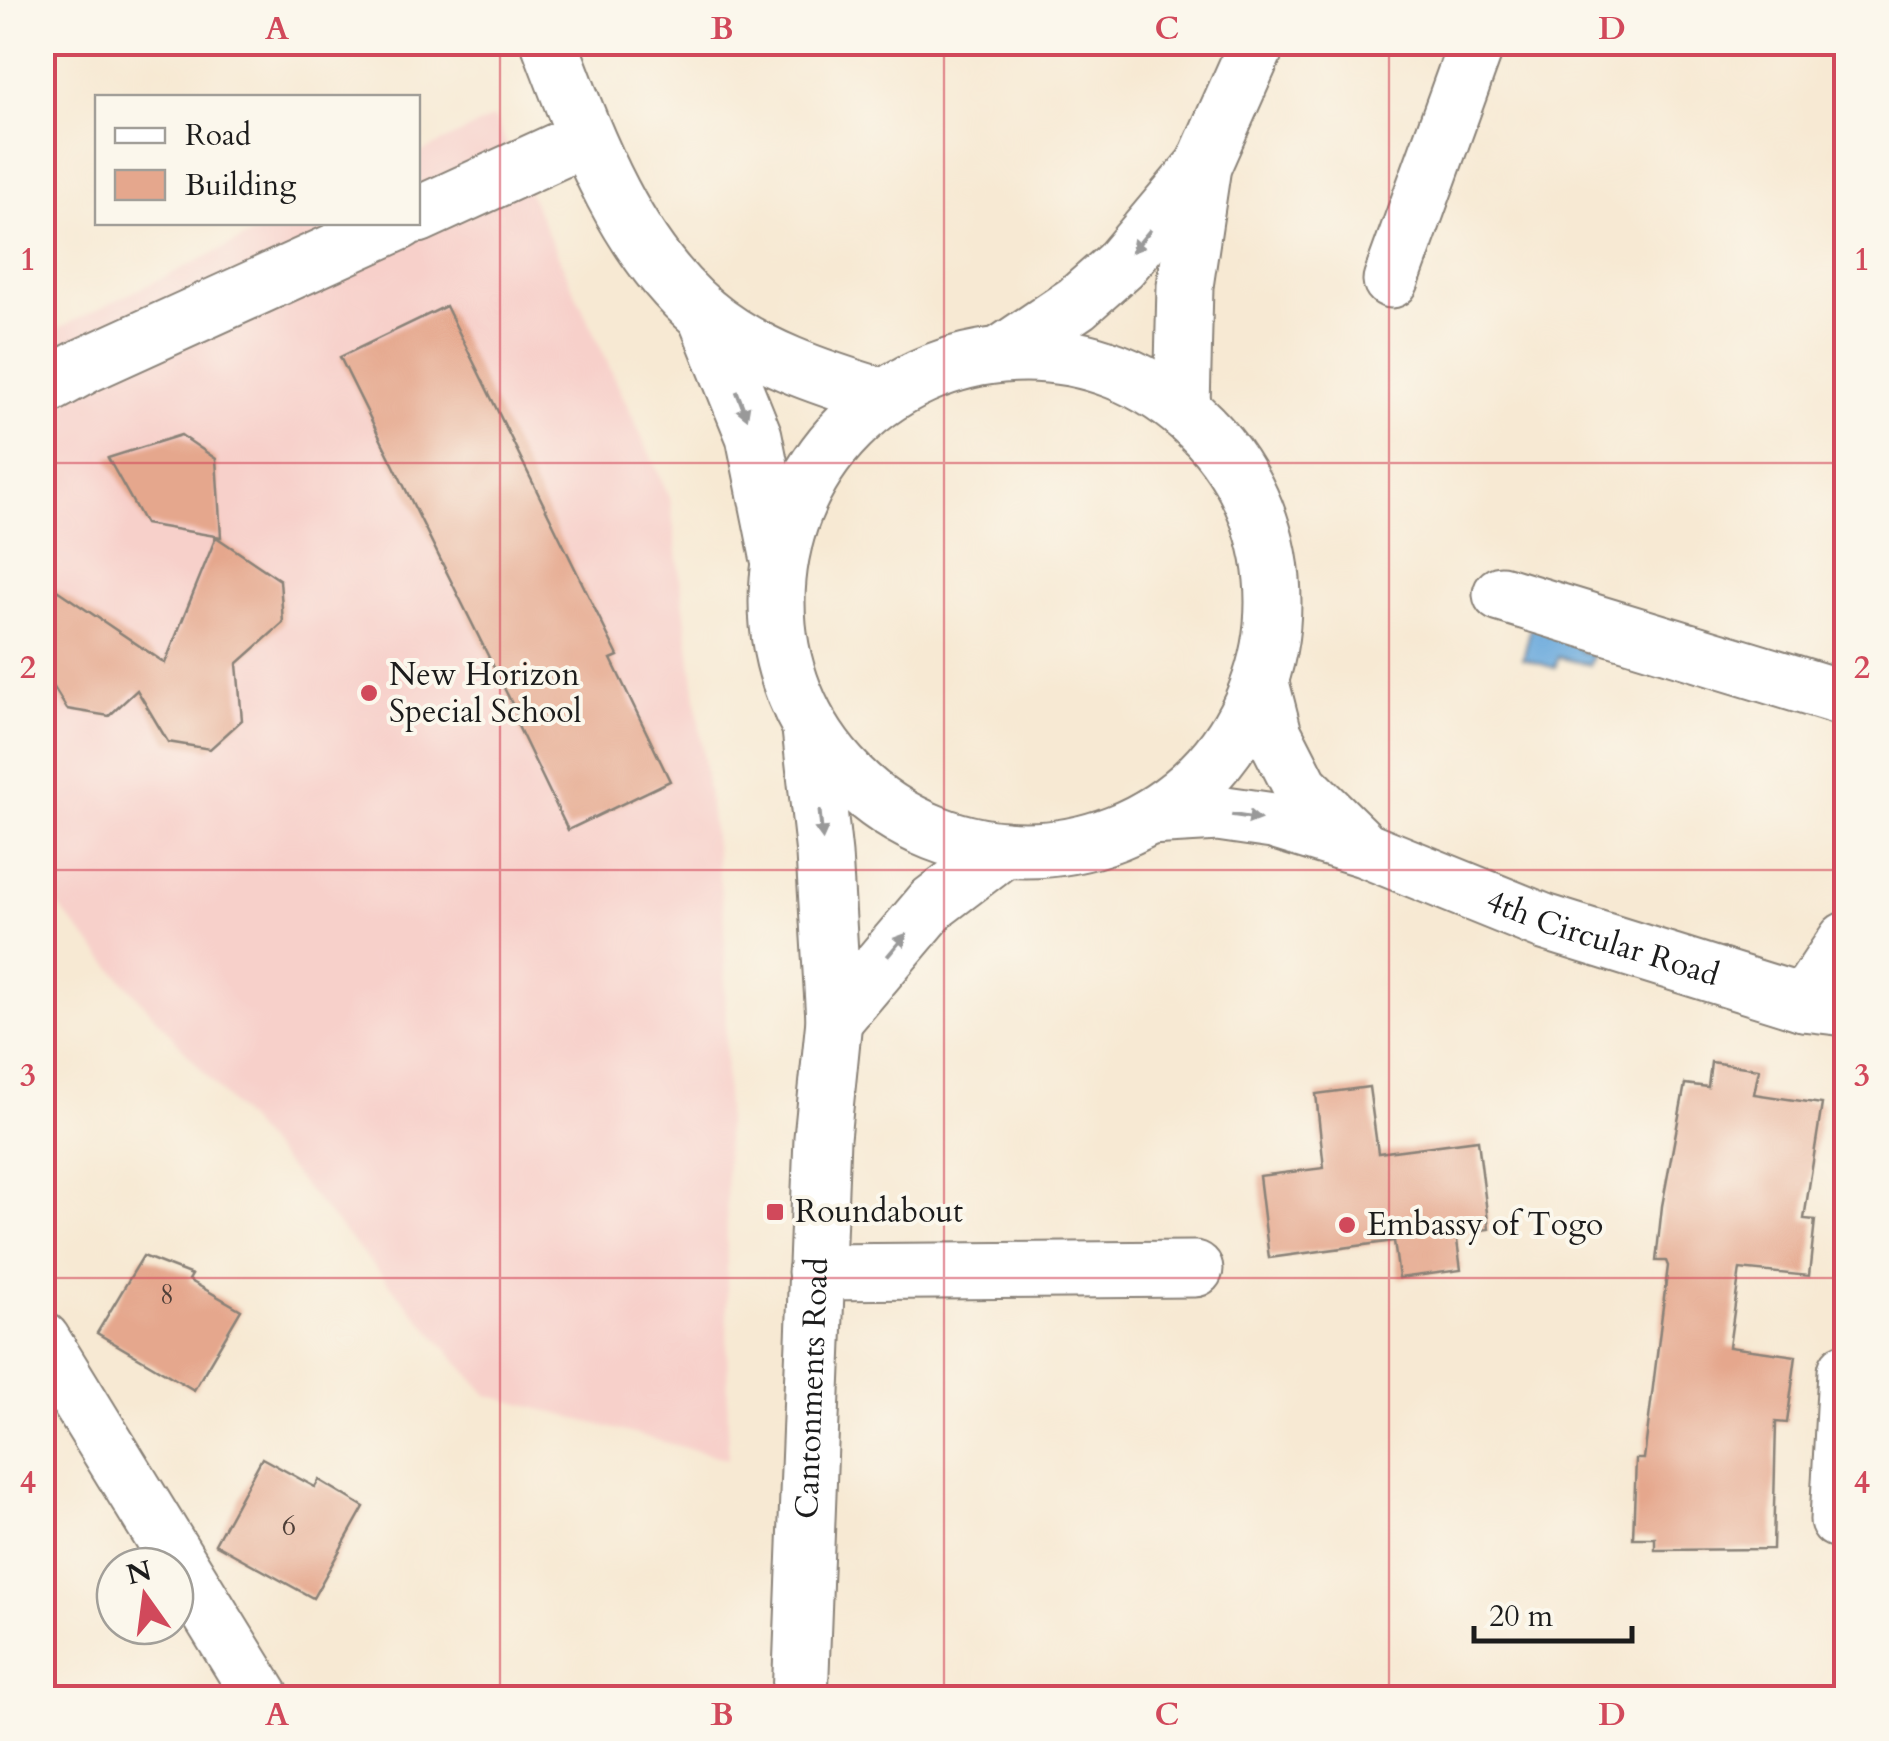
<svg xmlns="http://www.w3.org/2000/svg" width="1889" height="1741" viewBox="0 0 1889 1741" font-family="Cardo,serif">
	<rect width="100%" height="100%" fill="#fbf7ec"/>
	<filter id="ink" filterUnits="userSpaceOnUse"><feTurbulence type="fractalNoise" baseFrequency=".01" numOctaves="2"/><feDisplacementMap in="SourceGraphic" scale="20" xChannelSelector="R" yChannelSelector="G"/><feConvolveMatrix kernelMatrix="1 2 1 2 8 2 1 2 1" color-interpolation-filters="sRGB"/></filter>
	<filter id="wash" filterUnits="userSpaceOnUse"><feTurbulence type="fractalNoise" baseFrequency=".0048" numOctaves="4" result="noise"/><feDisplacementMap in="SourceGraphic" scale="40" xChannelSelector="R" yChannelSelector="G"/><feGaussianBlur stdDeviation="2.25" result="paint"/><feColorMatrix in="noise" values="0 0 0 0 0 0 0 0 0 0 0 0 0 0 0 0 0 1.4 0 .05"/><feComposite in="paint" operator="in"/></filter>
	<g filter="url(#wash)">
		<rect width="100%" height="100%" fill="#f7e9d3"/>
		<!-- built -->
		<path fill="#f7d0ca" d="M494,117l176,381 55,424 3,537 -241,-64 -444,-506 -1,-553 234,-113 142,-1v-68z"/>
		<!-- water -->
		<path fill="#68a8dc" stroke="#42627c" stroke-width="2.5" d="M1533,620l51,14 -4,17 13,4 -3,10 -32,-8 -3,11 -32,-9z"/>
		<g id="blocks">
			<!-- building -->
			<path fill="#e5a78d" d="M446,306l172,350 -7,3 59,122 -102,49 -52,-108 4,-2 -180,-363z
				M181,435l35,24 5,78 -76,-13 -37,-66z
				M216,537l64,43 3,43 -46,41 5,56 -32,29 -42,-7 -31,-52 -28,26 -42,-7 -25,-41v-88l123,83z
				M1711,1062l48,7 -5,25 68,10 -18,115 11,1 -6,56 -69,-7 -11,78 67,9 -9,67 -11,-1 -3,127 -118,1v-12h-22l3,-79h8l24,-193 -2,-5h-10l6,-55 23,-122 23,3z
				M1369,1087l9,66 100,-13 11,89 -33,4 5,37 -62,8 -5,-37 -125,17 -10,-82 65,-8 -8,-74z
				M143,1256l49,19 -3,5 52,30 -47,80 -97,-57z
				M262,1458l53,29 4,-7 45,27 -51,91 -98,-54z"/>
		</g>
	</g>
	<g filter="url(#ink)">
		<use href="#blocks" fill-opacity="0" stroke="#8a8278" stroke-width="2.5"/>
		<g fill="none" stroke-linecap="round" stroke-linejoin="round">
			<defs>
				<g id="minor">
					<path d="M549,42c36,95 75,204 155,272 50,42 117,64 180,83"/>
					<path d="M418,215l168,-77"/>
					<path d="M1391,280l86,-238"/>
					<path d="M705,315l49,121 24,119"/>
					<path d="M1003,353l74,-50 43,-38 83,-99"/>
					<circle cx="1025" cy="602" r="248"/>
					<path d="M42,389l44,-24 314,-143"/>
					<path d="M1182,407l3,-121 18,-120 55,-124"/>
					<path d="M1501,594l345,105"/>
					<path d="M1261,683l13,51 27,53 57,56"/>
					<path id="s1" d="M1149,817l69,-4 55,8 91,28 180,73 260,81 42,5"/>
					<path d="M1804,1003l42,-63"/>
					<path d="M834,1020l99,-117 71,-54"/>
					<path d="M816,1272l379,-3"/>
					<path d="M42,1340l220,358"/>
					<path d="M1838,1520l8,-149"/>
					<path id="s2" d="M800,1698l22,-560 12,-118 -10,-166 -14,-125"/>
				</g>
			</defs>
			<!-- minor casing -->
			<use href="#minor" stroke="#8a8278" stroke-width="59"/>
			<!-- minor -->
			<use href="#minor" stroke="#fff" stroke-width="55"/>
		</g>
		<!-- one-way arrows -->
		<defs><path id="oneway-solid" d="M-6-.8H1V-3.2L6.5 0L1 3.2V.8H-6Z" transform="scale(2.5)"/></defs>
		<g fill="#999">
			<use href="#oneway-solid" transform="translate(1141 241) rotate(130)"/>
			<use href="#oneway-solid" transform="translate(742 405) rotate(69)"/>
			<use href="#oneway-solid" transform="translate(1246 817) rotate(9)"/>
			<use href="#oneway-solid" transform="translate(821 825) rotate(84)"/>
			<use href="#oneway-solid" transform="translate(897 945) rotate(-50)"/>
		</g>
	</g>
	<!-- grid -->
	<path fill="none" stroke="#d1495b" stroke-width="2.5" stroke-opacity="0.55" d="M500,42v1656M944,42v1656M1389,42v1656M42,463h1804M42,870h1804M42,1278h1804"/>
	<!-- markers -->
	<g fill="#d1495b" stroke="#fbf7ec" stroke-width="4">
		<circle cx="369" cy="693" r="10"/>
		<rect x="765" y="1202" width="20" height="20" rx="5"/>
		<circle cx="1347" cy="1225" r="10"/>
	</g>
	<g text-anchor="middle" dominant-baseline="central" stroke-width="8" stroke-linejoin="round" paint-order="stroke">
		<!-- number labels -->
		<g font-size="28" fill="#4e3f38">
			<text x="167" y="1295">8</text>
			<text x="289" y="1526">6</text>
		</g>
		<!-- poi labels -->
		<g font-size="32" fill="#1c1c1c" stroke="#fbf7ec" text-anchor="start">
			<text x="389" y="675">New Horizon<tspan x="389" dy="37">Special School</tspan></text>
			<text x="795" y="1212">Roundabout</text>
			<text x="1367" y="1225">Embassy of Togo</text>
		</g>
		<!-- street labels -->
		<g font-size="32" fill="#1c1c1c" stroke="#fbf7ec">
			<text stroke="none"><textPath href="#s1" startOffset="475">4th Circular Road</textPath></text>
			<text stroke="none"><textPath href="#s2" startOffset="310">Cantonments Road</textPath></text>
		</g>
	</g>
	<!-- margin -->
	<rect width="1889" height="1741" fill="none" stroke="#fbf7ec" stroke-width="110"/>
	<!-- legend -->
	<rect x="95" y="95" width="325" height="130" fill="#fbf7ec" stroke="#a29f99" stroke-width="2.5"/>
	<rect x="115" y="128" width="50" height="15" fill="#ffffff" stroke="#a29f99" stroke-width="2.5"/>
	<text x="185" y="145" font-size="30" fill="#1c1c1c">Road</text>
	<rect x="115" y="170" width="50" height="30" fill="#e5a78d" stroke="#a29f99" stroke-width="2.5"/>
	<text x="185" y="195" font-size="30" fill="#1c1c1c">Building</text>
	<!-- north arrow -->
	<g transform="translate(145 1596) rotate(346)"><circle r="48" fill="#fbf7ec" stroke="#a29f99" stroke-width="2.5"/>
	<path d="M0-8L18 38L0 25L-18 38Z" fill="#d1495b"/>
	<text y="-15" font-size="28" font-weight="bold" text-anchor="middle" fill="#1c1c1c">N</text>
	</g>
	<!-- scale -->
	<path d="M1474 1626v15h158v-15" fill="none" stroke="#1c1c1c" stroke-width="5"/>
	<text x="1489" y="1626" font-size="30" fill="#1c1c1c" stroke="#fbf7ec" stroke-width="8" paint-order="stroke">20 m</text>
	<rect x="55" y="55" width="1779" height="1631" fill="none" stroke="#d1495b" stroke-width="4"/>
	<g font-size="32" text-anchor="middle" font-weight="bold" fill="#d1495b">
		<text x="277" y="39">A</text>
		<text x="722" y="39">B</text>
		<text x="1167" y="39">C</text>
		<text x="1612" y="39">D</text>
		<text x="28" y="270">1</text>
		<text x="1862" y="270">1</text>
		<text x="28" y="678">2</text>
		<text x="1862" y="678">2</text>
		<text x="28" y="1086">3</text>
		<text x="1862" y="1086">3</text>
		<text x="28" y="1493">4</text>
		<text x="1862" y="1493">4</text>
		<text x="277" y="1725">A</text>
		<text x="722" y="1725">B</text>
		<text x="1167" y="1725">C</text>
		<text x="1612" y="1725">D</text>
	</g>
</svg>
